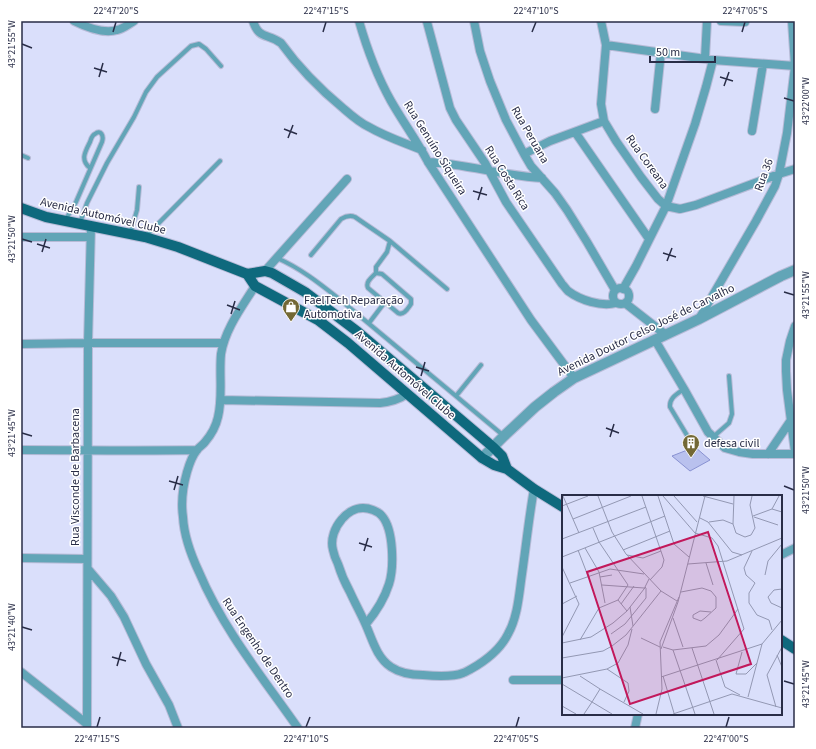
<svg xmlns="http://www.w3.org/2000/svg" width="816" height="749" viewBox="0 0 816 749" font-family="'Source Sans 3',sans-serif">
	<rect width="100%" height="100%" fill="#dadffb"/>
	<!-- building -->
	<path fill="#b9c1ee" stroke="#8992d2" d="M695,447l15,13 -20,11 -18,-15z"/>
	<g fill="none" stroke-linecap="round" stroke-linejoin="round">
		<defs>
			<path id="service" d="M21,155l7,3
				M66,219l10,-17 26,-60c2,-6 -1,-13 -7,-8 -3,1 -4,5 -5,8 -5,10 -10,18 0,26
				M80,223l7,-20 20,-40 27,-46 12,-25 11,-15 34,-31 8,-2 7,5 15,17
				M130,234l7,-24 2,-23
				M146,236l74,-75
				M390,241l57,48
				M311,255l30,-36c5,-3 9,-4 14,-2l35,24 -3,11 -11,15v6
				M277,258c23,10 42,25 61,40l166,138
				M376,273l6,1 29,25v5c-3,4 -7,12 -13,9l-30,-25c-3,-6 4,-11 8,-15z
				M369,323l16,-21
				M684,389c-7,5 -15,9 -14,18l21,35
				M456,396l25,-31
				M713,437l16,-14 3,-9 -3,-38"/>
			<path id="minor" d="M74,21c12,6 30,13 43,9 6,-1 12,-6 17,-9
				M253,21c6,19 15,12 28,22 18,25 40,47 63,66 8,7 16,14 25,18 17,10 36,16 53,23
				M359,21c8,28 18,55 32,80 12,21 26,40 37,61l103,158 43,58
				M474,21l6,30 10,30 16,39 18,34 7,12 24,27 12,17 20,32 28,48
				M601,21l5,24 -5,59 3,17 12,20 25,36 17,22 8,7 14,3 16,-4 83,-31 16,-5
				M721,21l24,1
				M427,22l23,86 6,12 29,43 21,39 56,82c2,2 4,5 6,7 12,9 33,16 48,12
				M606,45l107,15 82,6
				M705,58l2,-37
				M655,109l6,-57
				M752,131l11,-67
				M575,132l74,107
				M524,154l26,-13 54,-20
				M428,162c39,2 76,14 114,16
				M21,237h69
				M265,271l82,-92
				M255,286c-13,21 -30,43 -34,68 -2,21 2,43 -3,63 -2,9 -7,18 -13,25 -2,3 -6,5 -8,8 -5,6 -8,15 -10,22 -4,14 -6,31 -4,45 1,19 8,38 16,55 24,57 64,106 99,156
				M613 296a8 8 0 1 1 16 0a8 8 0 1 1-16 0Z
				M623,289l13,-23 30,-60 29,-82 11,-37 7,-27
				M625,303l41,32
				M699,319l57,-98 19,-35 4,-12 8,-41 8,-67 -3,-45
				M795,326l-5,15 -4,19v11l1,19 8,62
				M655,340l29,49 24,43 17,16 14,4 14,2h42
				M21,344l67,-1h135
				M221,400l159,3c10,-1 18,-3 27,-9
				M21,450c59,0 117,1 176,0
				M768,454l23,-34
				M781,555l14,-7
				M21,558l66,1
				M88,569l23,27 13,21 22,47 23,41 9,23
				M366,624c10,-12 18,-24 23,-40 5,-16 5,-54 -7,-68 -4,-5 -13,-8 -19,-8 -8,0 -16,5 -21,11 -7,8 -12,20 -9,31 1,5 3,10 5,14 3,10 7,19 12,28 5,11 10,20 15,31 7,15 11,34 26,44 9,6 22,8 32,8 11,1 30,2 40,-2 3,-1 6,-3 8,-4 16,-9 29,-19 37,-35 10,-18 11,-40 14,-60 4,-28 7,-57 12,-85
				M21,672l66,52
				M513,680h50
				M87,728l1,-385 3,-117
				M635,728l3,-14"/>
			<path id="tertiary" d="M482,458l22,-22 31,-29 19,-15 20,-14 125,-59 82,-43 14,-6"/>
			<path id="primary" d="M21,208l25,9 99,20 33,10 69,27 18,-3 7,2 33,19 53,40 135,115 9,9 5,13
				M247,274l8,12 63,34 30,23 134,115 12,7 13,4 27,20 29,18
				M781,640l14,9"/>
		</defs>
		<!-- service casing -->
		<use href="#service" stroke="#b7bbd7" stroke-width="6"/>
		<!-- minor casing -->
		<use href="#minor" stroke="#b7bbd7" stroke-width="10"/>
		<!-- tertiary casing -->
		<use href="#tertiary" stroke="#b7bbd7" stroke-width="12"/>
		<!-- primary casing -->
		<use href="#primary" stroke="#b7bbd7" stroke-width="12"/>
		<!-- service -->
		<use href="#service" stroke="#62a5b7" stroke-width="4"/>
		<!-- minor -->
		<use href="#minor" stroke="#62a5b7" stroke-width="8"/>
		<!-- tertiary -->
		<use href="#tertiary" stroke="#62a5b7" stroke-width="10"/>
		<!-- primary -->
		<use href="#primary" stroke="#0e697d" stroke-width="10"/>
	</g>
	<!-- ticks -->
	<path fill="none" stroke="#292d47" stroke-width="1.5" d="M113,32l3,-10M323,32l3,-10M532,32l4,-10M742,32l3,-10M22,44l10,4M94,68l13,4M99,77l4,-14M720,77l13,4M724,86l5,-14M784,98l10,3M284,129l13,5M288,138l5,-13M473,191l14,4M478,200l4,-13M22,239l10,3M37,244l13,4M42,252l4,-13M663,253l13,4M667,261l5,-13M784,292l10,3M227,305l13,5M231,314l4,-13M416,367l13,4M421,376l4,-14M606,428l13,5M22,433l10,3M610,437l4,-13M169,481l14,4M784,486l10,4M174,490l4,-14M359,543l13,4M364,551l4,-13M22,627l10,3M112,657l14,4M117,666l4,-14M784,681l10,3M97,727l3,-10M306,727l4,-10M516,727l3,-10M726,727l3,-10"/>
	<!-- icons -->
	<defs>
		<symbol id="shop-pin" viewBox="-11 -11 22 30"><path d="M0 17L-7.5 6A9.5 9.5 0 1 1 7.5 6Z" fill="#736835" stroke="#fff"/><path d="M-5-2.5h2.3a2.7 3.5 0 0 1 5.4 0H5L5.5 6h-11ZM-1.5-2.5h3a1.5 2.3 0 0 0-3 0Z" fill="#fff"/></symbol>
		<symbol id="building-pin" viewBox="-11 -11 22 30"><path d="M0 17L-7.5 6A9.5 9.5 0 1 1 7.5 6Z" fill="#736835" stroke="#fff"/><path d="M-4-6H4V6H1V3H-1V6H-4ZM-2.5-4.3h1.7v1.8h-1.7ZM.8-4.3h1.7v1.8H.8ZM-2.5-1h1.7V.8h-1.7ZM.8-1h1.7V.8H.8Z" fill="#fff"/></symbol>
	</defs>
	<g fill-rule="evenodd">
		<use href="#shop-pin" x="281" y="297" width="20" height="27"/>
		<use href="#building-pin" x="681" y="433" width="20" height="27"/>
	</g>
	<g text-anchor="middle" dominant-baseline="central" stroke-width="3" stroke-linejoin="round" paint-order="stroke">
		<!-- street labels -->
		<g font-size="12" fill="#292d47" stroke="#fff">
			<text transform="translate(530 135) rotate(60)">Rua Peruana</text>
			<text transform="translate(435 148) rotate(58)">Rua Genuíno Siqueira</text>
			<text transform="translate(647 162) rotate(54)">Rua Coreana</text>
			<text transform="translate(764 175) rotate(-70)">Rua 36</text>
			<text transform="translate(507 178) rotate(58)">Rua Costa Rica</text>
			<text transform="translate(103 216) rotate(13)">Avenida Automóvel Clube</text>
			<text transform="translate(646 330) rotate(-26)">Avenida Doutor Celso José de Carvalho</text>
			<text transform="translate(405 375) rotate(41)">Avenida Automóvel Clube</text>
			<text transform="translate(75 477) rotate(-90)">Rua Visconde de Barbacena</text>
			<text transform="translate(258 648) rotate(56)">Rua Engenho de Dentro</text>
		</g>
		<!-- poi labels -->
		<g font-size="12" fill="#292d47" stroke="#fff" text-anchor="start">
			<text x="304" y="300">FaelTech Reparação<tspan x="304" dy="14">Automotiva</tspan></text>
			<text x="704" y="443">defesa civil</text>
		</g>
	</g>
	<!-- overview -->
	<g transform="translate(562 495)">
		<rect width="220" height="220" fill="#dadffb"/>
		<path fill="none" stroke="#9398b3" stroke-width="1" d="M1,1l16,37M36,1l14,36 14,22 35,37 16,10M80,1l22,64 -2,7 -12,13M96,1l16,48 15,13M101,1l32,37 17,5 6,8 26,83 -27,31M112,1l23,26M141,1l30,8M172,1l-1,28 3,9 9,4 6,-2 4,-7 -5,-23 2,-9M0,11l26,-10M210,14l7,-13M191,21l19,-7 10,3M192,22l24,8M138,23l8,4 24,30 10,3M11,24l58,-23M147,27l14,-2 10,4M0,44l84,-32M23,53l14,24 6,31M16,55l10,26M61,55l47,-19M190,56l-8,17 2,7 9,8 -6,10v10l8,12 12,5 3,10M65,60l16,3 18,-7M0,62l103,-41M144,68l7,22M126,69l39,-3 55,-23M0,72l17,37 -17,33M203,80l3,-14 14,-17M38,82l12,-2M8,88l40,-14 34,5M40,90l42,3M84,92l-2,2 5,-10M220,94l-8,1 -6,7 3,6 11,5M119,97l21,-4 9,3 5,6v11l-11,10 -4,3 -8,-3v-3l7,-4 11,1M56,105l9,11M0,109l15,-8M59,109l13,-18M68,112l3,19M111,123l10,29M49,139l14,-10 21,-26v-10M79,143l19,9M18,145l19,-32 19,-8 10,-15 -29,-43 -6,-14M0,148l29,-6 22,-14 14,-12 17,-22M101,152l10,3 33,-4 13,-11 19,-26M130,153l22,66M99,154l17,-47 27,-106M111,155l22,64M180,157l-6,22h10l11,-11M215,160l5,12M0,163l41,-7 9,-5 14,-11 35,-44M154,165l9,27 15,8M45,174l21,14 1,8 -5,11M18,181l20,13M101,181l11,37M99,182l101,-33M0,183l45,-9 11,-6 10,-18 4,-16M0,189l30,18 -8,12M124,191l16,-6M186,202l14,-53 20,-24M0,211l14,8M214,212l-9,-32 15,-28M50,219l-20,-12 8,-13 43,25M94,219l6,-25 -2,-47 19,-45M111,219l59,-20 50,14"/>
		<path fill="#c2185b" fill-opacity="0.15" stroke="#c2185b" stroke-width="2" d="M146,37l43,132 -121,40 -43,-132z"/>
		<rect width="220" height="220" fill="none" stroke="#292d47" stroke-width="2"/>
	</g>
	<!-- border -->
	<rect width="816" height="749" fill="none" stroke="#ffffff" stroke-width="44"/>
	<!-- scale -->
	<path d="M650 56v6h65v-6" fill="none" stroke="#292d47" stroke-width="2"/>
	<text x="656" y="56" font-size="12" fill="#292d47" stroke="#ffffff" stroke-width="3" paint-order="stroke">50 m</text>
	<rect x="22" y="22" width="772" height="705" fill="none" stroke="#292d47" stroke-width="1.5"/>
	<g font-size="10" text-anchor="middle" fill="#292d47">
		<text x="116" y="14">22°47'20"S</text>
		<text x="326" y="14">22°47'15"S</text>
		<text x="536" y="14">22°47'10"S</text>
		<text x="745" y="14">22°47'05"S</text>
		<text transform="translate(11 44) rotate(-90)" y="4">43°21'55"W</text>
		<text transform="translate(805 101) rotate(-90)" y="4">43°22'00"W</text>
		<text transform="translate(11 239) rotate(-90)" y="4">43°21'50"W</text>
		<text transform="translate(805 295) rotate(-90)" y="4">43°21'55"W</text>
		<text transform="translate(11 433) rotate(-90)" y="4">43°21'45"W</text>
		<text transform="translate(805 490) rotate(-90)" y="4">43°21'50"W</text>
		<text transform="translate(11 627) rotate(-90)" y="4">43°21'40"W</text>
		<text transform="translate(805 684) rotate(-90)" y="4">43°21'45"W</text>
		<text x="97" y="742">22°47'15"S</text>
		<text x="306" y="742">22°47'10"S</text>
		<text x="516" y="742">22°47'05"S</text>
		<text x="726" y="742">22°47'00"S</text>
	</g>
</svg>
